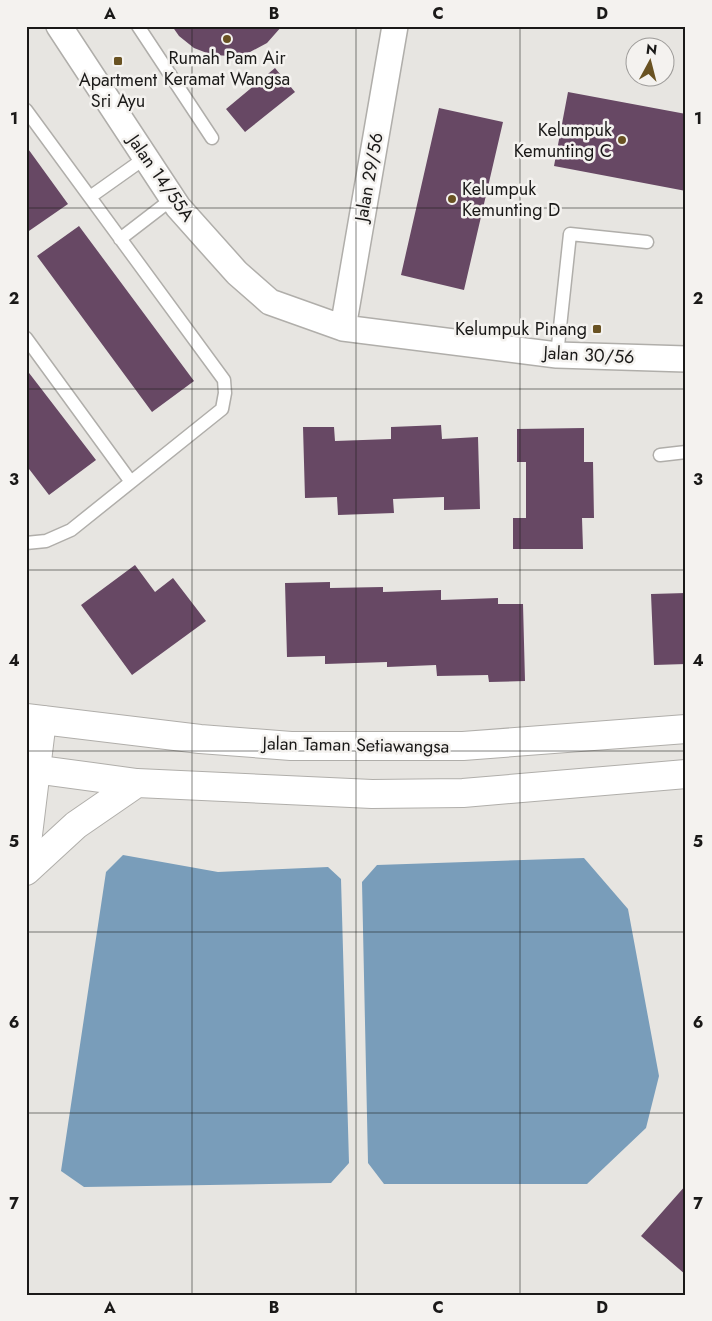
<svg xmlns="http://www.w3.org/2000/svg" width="712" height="1321" viewBox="0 0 712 1321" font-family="Jost,sans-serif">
	<rect width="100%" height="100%" fill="#e7e5e1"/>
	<!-- water -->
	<path fill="#799dba" d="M123,855l95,17 110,-5 13,12 8,284 -18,20 -247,4 -23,-16 45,-299z
		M584,858l44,51 31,167 -13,52 -59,56h-203l-16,-21 -6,-281 15,-17z"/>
	<!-- building -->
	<path fill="#674864" d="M172,26h110l-15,17 -17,9 -18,4 -20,-1 -18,-7 -15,-12z
		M275,68l20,24 -50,40 -19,-23z
		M568,92l118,22v77l-132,-25z
		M439,108l64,14 -39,168 -63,-15z
		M26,146l42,58 -42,29z
		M79,226l115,155 -42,31 -115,-156z
		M26,369l70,91 -47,35 -23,-30z
		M441,425l1,14 36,-2 2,72 -36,1v-13l-51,2 1,14 -56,2 -1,-18 -32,1 -2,-71h31l1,14 56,-2v-12z
		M584,428v34h9l1,56h-12l1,31h-70v-31h13v-56h-9v-33z
		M135,565l20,27 18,-14 33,43 -74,54 -51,-70z
		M330,582v6l53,-1v5l58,-2v10l57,-2v6h25l2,77 -36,1 -1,-7 -51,1 -1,-11 -49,2v-5l-62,2v-8l-38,1 -2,-74z
		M686,593v71l-32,1 -3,-71z
		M686,1185v90l-45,-39z"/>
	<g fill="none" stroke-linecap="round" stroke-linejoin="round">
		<defs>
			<path id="service" d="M138,26l74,112
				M26,110l198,270 1,13 -3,16 -151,121 -25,11 -20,2
				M90,197l55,-39
				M120,239l52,-40
				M26,338l105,144
				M557,355l13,-121 77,8
				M660,455l26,-3"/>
			<path id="minor" d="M59,26l119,181 59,66 33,29 73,26 214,27 129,4
				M343,328l52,-302"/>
			<path id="tertiary" d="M26,851l16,-131"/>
			<path id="secondary" d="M26,718l174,21 91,7h172l223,-17
				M26,768l111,15 235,11 91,-1 223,-19
				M26,871l50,-46 61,-42"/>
		</defs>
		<!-- service casing -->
		<use href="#service" stroke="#b0aeaa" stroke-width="15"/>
		<!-- minor casing -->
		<use href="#minor" stroke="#b0aeaa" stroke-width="28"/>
		<!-- tertiary casing -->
		<use href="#tertiary" stroke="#b0aeaa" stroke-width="30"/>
		<!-- secondary casing -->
		<use href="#secondary" stroke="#b0aeaa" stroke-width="30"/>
		<!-- service -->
		<use href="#service" stroke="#fff" stroke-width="12"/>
		<!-- minor -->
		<use href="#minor" stroke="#fff" stroke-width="25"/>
		<!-- tertiary -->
		<use href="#tertiary" stroke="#fff" stroke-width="28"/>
		<!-- secondary -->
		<use href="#secondary" stroke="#fff" stroke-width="28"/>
	</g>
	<!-- grid -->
	<path fill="none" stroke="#1a1918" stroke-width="1" stroke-opacity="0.55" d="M192,26v1269M356,26v1269M520,26v1269M26,208h660M26,389h660M26,570h660M26,751h660M26,932h660M26,1113h660"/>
	<!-- markers -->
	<g fill="#695222" stroke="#f4f2ef" stroke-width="2">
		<circle cx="227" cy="39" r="5"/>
		<rect x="113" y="56" width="10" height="10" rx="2.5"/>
		<circle cx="622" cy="140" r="5"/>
		<circle cx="452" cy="199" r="5"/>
		<rect x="592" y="324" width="10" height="10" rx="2.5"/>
	</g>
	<g text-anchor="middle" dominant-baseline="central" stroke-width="5" stroke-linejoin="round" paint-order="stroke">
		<!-- poi labels -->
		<g font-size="18" fill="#1a1918" stroke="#f4f2ef">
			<text x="227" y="58">Rumah Pam Air<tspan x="227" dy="21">Keramat Wangsa</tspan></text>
			<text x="118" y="80">Apartment<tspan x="118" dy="21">Sri Ayu</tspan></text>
			<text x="612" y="130" text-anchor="end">Kelumpuk<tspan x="612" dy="21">Kemunting C</tspan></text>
			<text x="462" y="189" text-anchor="start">Kelumpuk<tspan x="462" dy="21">Kemunting D</tspan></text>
			<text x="587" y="329" text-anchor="end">Kelumpuk Pinang</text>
		</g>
		<!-- street labels -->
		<g font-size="18" fill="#1a1918" stroke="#f4f2ef">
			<text transform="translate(369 177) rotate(-80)">Jalan 29/56</text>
			<text transform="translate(161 178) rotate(55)">Jalan 14/55A</text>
			<text transform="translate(589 355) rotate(3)">Jalan 30/56</text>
			<text transform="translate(356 745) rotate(1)">Jalan Taman Setiawangsa</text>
		</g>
	</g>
	<!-- border -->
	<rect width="712" height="1321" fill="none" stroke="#f4f2ef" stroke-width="55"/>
	<!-- north arrow -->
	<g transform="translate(650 62) rotate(7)"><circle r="24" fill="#f4f2ef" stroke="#9d9b99"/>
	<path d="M0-4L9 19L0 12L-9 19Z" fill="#695222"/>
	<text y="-8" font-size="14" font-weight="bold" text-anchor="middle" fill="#1a1918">N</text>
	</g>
	<rect x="28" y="28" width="656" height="1266" fill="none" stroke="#1a1918" stroke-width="2"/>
	<g font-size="16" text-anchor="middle" font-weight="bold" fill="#1a1918">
		<text x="110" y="19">A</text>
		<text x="274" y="19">B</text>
		<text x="438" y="19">C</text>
		<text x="602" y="19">D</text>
		<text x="14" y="124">1</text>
		<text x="698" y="124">1</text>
		<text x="14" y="304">2</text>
		<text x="698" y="304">2</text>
		<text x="14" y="485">3</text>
		<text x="698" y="485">3</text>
		<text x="14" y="666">4</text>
		<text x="698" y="666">4</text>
		<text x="14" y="847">5</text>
		<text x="698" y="847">5</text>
		<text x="14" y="1028">6</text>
		<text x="698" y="1028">6</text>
		<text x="14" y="1209">7</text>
		<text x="698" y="1209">7</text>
		<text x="110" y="1313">A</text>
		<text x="274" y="1313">B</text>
		<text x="438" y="1313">C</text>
		<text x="602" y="1313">D</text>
	</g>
</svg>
